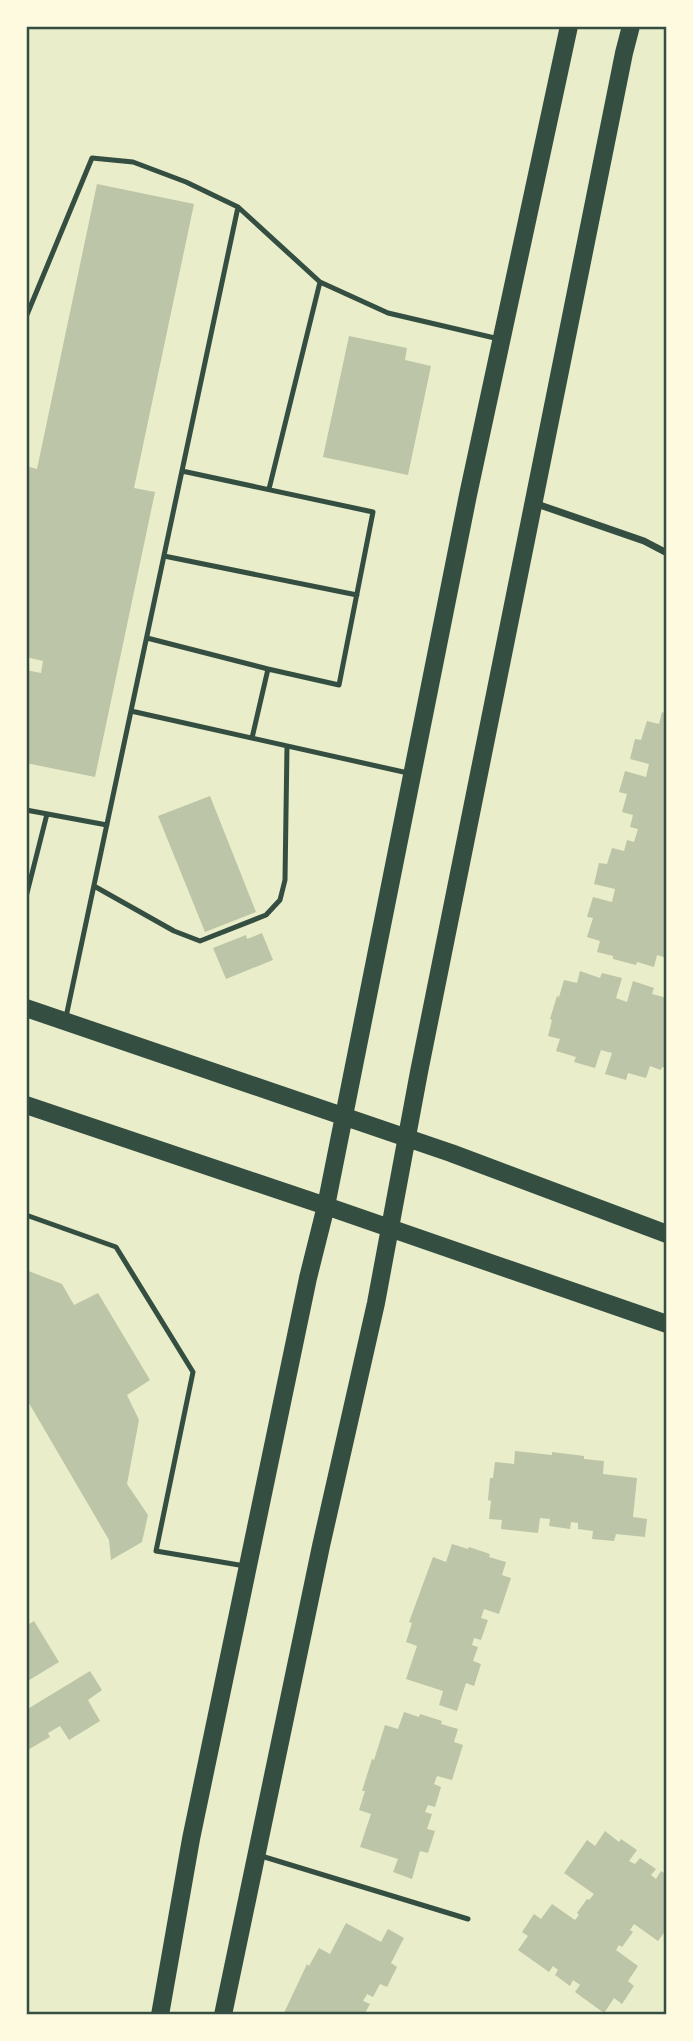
<svg xmlns="http://www.w3.org/2000/svg" width="693" height="2041" viewBox="0 0 693 2041" font-family="Manrope,sans-serif">
	<rect width="100%" height="100%" fill="#e9edc9"/>
	<!-- building -->
	<path fill="#bcc5a7" d="M97,184l97,20 -60,284 21,4 -60,285 -69,-14v-93l15,3 2,-12 -17,-4v-191l11,3z
		M349,336l58,12 -2,12 26,6 -23,109 -85,-18z
		M662,712l5,2v195l-2,7h2v42l-10,-3 -3,12 -17,-5 -1,3 -23,-6v-3l-16,-4 3,-11 -13,-4 6,-19 -6,-1 6,-20 19,5 3,-13 -21,-5 5,-21 8,1 5,-16 12,3 3,-11 7,2 4,-13 -8,-2 3,-12 -11,-3 5,-18 -8,-2 6,-21 21,6 3,-13 -19,-5 5,-20 6,1 6,-19 12,3z
		M210,796l46,116 -51,20 -47,-116z
		M262,933l11,27 -47,19 -13,-31 33,-13 1,4z
		M580,971l20,7 2,-5 20,5 -6,20 11,4 6,-21 21,7 -2,6 15,4v70l-5,-1 -1,3 -11,-4 -4,12 -18,-5 -2,7 -21,-6 7,-21 -11,-3 -6,18 -21,-6 2,-5 -20,-6 4,-12 -12,-3 4,-16 -2,-1 7,-23 2,1 5,-17 13,3z
		M26,1270l36,14 12,21 24,-12 52,87 -23,15 12,25 -12,64 21,31 -6,27 -31,18 -2,-20 -83,-142z
		M515,1451l37,4v-3l32,4v3l20,2 -1,13 34,4 -4,39 14,2 -2,18 -29,-3 -2,7 -22,-2 1,-8 -15,-2v-6l-7,-1 -1,7 -21,-3 1,-7 -10,-1 -2,15 -37,-4 1,-9 -13,-1 2,-18 -3,-1 2,-22h3l2,-16 19,2z
		M452,1544l16,5 1,-2 21,7 -1,3 17,5 -4,13 9,3 -12,36 -15,-5 -3,9 7,2 -7,20 -7,-2 -2,7 6,2 -5,14 8,3 -7,22 -8,-3 -9,28 -18,-6 4,-14 -37,-12 11,-33 -11,-4 6,-19 -3,-1 24,-65 13,5z
		M34,1621l25,41 -33,20v-56z
		M90,1671l12,19 -14,10 12,21 -31,19 -9,-14 -12,7 2,4 -24,14v-41z
		M404,1712l15,5 1,-3 22,7 -1,3 17,5 -4,13 9,3 -11,35 -15,-4 -3,8 7,3 -6,20 -7,-2 -3,7 7,2 -5,15 8,2 -7,22 -8,-2 -8,28 -19,-7 5,-13 -38,-12 11,-33 -12,-4 6,-19h-3l10,-32 2,1 11,-35 13,4z
		M605,1831l14,11 2,-3 16,11 -8,11 6,3 5,-6 16,11 -5,6 5,4 5,-8 6,4v54l-9,12 -24,-17 -4,6 3,2 -11,15 -3,-2 -3,5 22,16 -10,15 6,5 -12,18 -8,-6 -10,15 -29,-21 5,-7 -7,-5 -3,6 -15,-11 3,-5 -5,-4 -4,6 -31,-22 10,-14 -6,-4 12,-18 7,5 11,-15 23,16 4,-5 -2,-2 10,-14 2,1 5,-6 -30,-21 23,-33 8,6z
		M346,1923l35,19 7,-13 16,9 -13,25 6,4 -10,20 -7,-3 -7,13 -6,-3 -4,7 7,3 -6,11h-81l24,-51 2,2 10,-18 11,6z"/>
	<g fill="none" stroke-linecap="round" stroke-linejoin="round">
		<!-- service -->
		<path stroke="#344e41" stroke-width="5" d="M26,317l66,-159 41,4 53,20 52,25 82,75 68,31 111,26
			M182,471l191,41 -34,173 -71,-16
			M269,489l51,-207
			M164,556l193,39
			M147,638l121,31 -16,69
			M131,711l277,62
			M26,810l81,15
			M94,886l80,45 26,10 66,-26 14,-15 5,-20 2,-134
			M26,897l21,-83
			M66,1017l172,-810
			M26,1215l90,32 77,125 -37,179 89,15
			M258,1855l210,64"/>
		<!-- minor -->
		<path stroke="#344e41" stroke-width="7" d="M534,503l110,38 23,12"/>
		<!-- primary -->
		<path stroke="#344e41" stroke-width="18" d="M26,1008l425,145 216,81
			M26,1105l300,101 341,118
			M160,2015l31,-176 117,-561 18,-72 142,-711 101,-469
			M223,2015l98,-469 55,-243 43,-231 205,-1019 7,-27"/>
	</g>
	<!-- border -->
	<rect width="693" height="2041" fill="none" stroke="#fefae0" stroke-width="56"/>
	<rect x="28" y="28" width="637" height="1985" fill="none" stroke="#344e41" stroke-width="2.5"/>
</svg>
